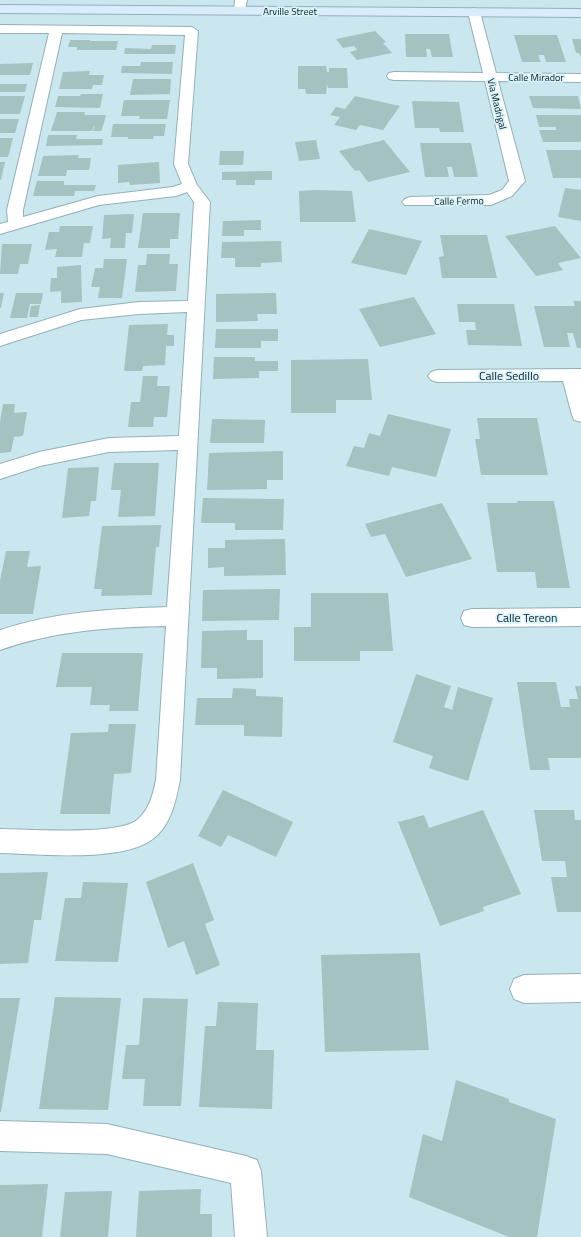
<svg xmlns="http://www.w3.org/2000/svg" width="581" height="1237" viewBox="0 0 581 1237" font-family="'Titillium Web',sans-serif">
	<rect width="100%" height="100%" fill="#cae7ef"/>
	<!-- building -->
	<path fill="#a4c2bf" d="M375,31l11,11 -3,1 9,10 -35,7 -7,-8 7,-2 -3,-4 -11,2 -7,-9z
		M405,34h44l4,23h-21l-2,-8h-4l1,8h-21z
		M514,35h43l9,27h-20l-2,-7h-6l3,7h-19z
		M572,39h9v19l-2,-5h-3z
		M70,40h20v1h28l-2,9h-39v-3h-9z
		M152,45h24l-1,9h-51l1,-6 26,1z
		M141,62h32l-1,12 -51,-1 1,-7h18z
		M33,63l-3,12h-30v-11z
		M298,66h28l1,6h2v-4h18l1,20h-20l-1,-4 -1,10h-20l-1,-5h-7z
		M90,71l-1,4h15l-2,10h-9l-1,4h-33l4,-17z
		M133,79h38l-1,15 -40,1z
		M0,84h27l-2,8h-25z
		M81,94h22l-3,14 -45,-1 3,-11h22z
		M0,96h25l-5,18h-20z
		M355,96l45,10 -17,24 -23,-5 -4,5 -22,-5 6,-8 -10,-2 6,-8 9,2z
		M529,96h49l3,13 -48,-1z
		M124,100h46l-3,19h-28l1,-3h-19z
		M412,101l47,1 5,30h-24l-1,-4h-24z
		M57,112h28l-1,3h22l-3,11h-9l-2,5h-41z
		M536,115h45v27h-38l-4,-12h17v-3h-17z
		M0,119h19l-4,14h-15z
		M113,124h53l-2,12h-10l-1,3h-25v-2h-17z
		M95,126h8l-2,5h-8z
		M48,135h29l-1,4h27l-1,6 -56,1z
		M0,138h13l-5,19h-8z
		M316,140l4,19 -21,2 -4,-19z
		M384,140l26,32 -42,10 -9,-12 -4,1 -16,-20z
		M420,143h51l7,34h-24l-2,-10h-5l2,10h-24z
		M546,150h35v28h-28z
		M220,151h24l-1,14h-24z
		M79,155l-1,3h13l-2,12h-22l-1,6h-28l5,-20z
		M0,162h5l-4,18h-1z
		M159,162l1,21 -30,2 -1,-3 -11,1v-18z
		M272,171v9h-17v5h-19v-5h-14v-8z
		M37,181h27v4h32l-2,6h-19l-1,5h-41z
		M565,188l16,2v31l-23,-4z
		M316,190l36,1 4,31h-56l-1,-31z
		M143,213h37l-2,26h-8v9h-32z
		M134,214l-2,19h-6l-1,15h-15l1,-10 -9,1 2,-24z
		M261,220v10h-17v6h-22l1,-15z
		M60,226h33l-3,17h-6l-2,14h-27l2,-8 -12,1 4,-18h10z
		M555,226l26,32 -23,5 5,7 -27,6 -31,-40z
		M369,229l53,12 -16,34 -55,-12z
		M440,235h47l10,43h-55l-3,-21 5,-1z
		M281,241l1,21 -21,1v4h-26v-9h-14l1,-16z
		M2,244h30l-4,20h-8l-2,10h-18z
		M147,254h23l-1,10h9l-2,27 -41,1 3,-27h8z
		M104,259h23l-5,39h-24l2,-11h-9l4,-19h8z
		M81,265l1,37 -21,1v-12l-11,1 1,-14h6v-11z
		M0,293h4l-3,15h-1z
		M16,293h27l-2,11h-11l-3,14h-17z
		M276,293l1,21h-20l1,7 -42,1v-28z
		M414,297l22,37 -56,13 -21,-38z
		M573,301h8v47h-4l-4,-15h-6l3,14h-26l-10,-41h41z
		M457,304h57l8,42 -54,-1 -2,-15h10l-1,-8h-16z
		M40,305l-2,12h-9l2,-11z
		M168,324l-1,11h7v11h-8l-1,19 -22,1 -1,5h-18l5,-46z
		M216,329h62v12h-17v7h-46z
		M214,357h41v4h23v10h-19v7l-46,1z
		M368,359l4,41h-36v13h-45v-53z
		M143,376h15l-1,10h13l-3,31h-13l-1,10h-25l3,-25h9z
		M3,404h12l-1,9 13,-1 -4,24 -9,1 -3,15 -11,1v-31z
		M388,414l63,15 -15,48 -44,-10 -3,9 -43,-10 8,-20 10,2 5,-15 11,3z
		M477,418h60l11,57h-67l-6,-36h5z
		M212,419l53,1 -1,23h-54z
		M283,451v29h-16v9l-60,1 2,-37z
		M114,463h45l-4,53 -37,1 3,-27h-10z
		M99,467l-3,34h-5l-2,15 -27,2 6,-50z
		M203,498l81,1 -1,31h-48v-7h-34z
		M517,501h37l16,87h-33l-2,-16h-38l-10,-69h31z
		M442,503l30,56 -66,18 -21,-43 -14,3 -6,-13z
		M161,525l-2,22h-3l-4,48 -51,1 1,-7h-8l8,-63z
		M285,539l1,36 -62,1v-9l-16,1v-20h17v-8z
		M6,551h24l-3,16 14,-1 -8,48h-33v-33z
		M280,589l-1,31 -77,1 1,-31z
		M311,593h77l5,58h-33v10h-66v-34h17z
		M247,630v10h16v38l-46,1v-11h-16l1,-37z
		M62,653h81l-5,58h-29l1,-6h-20l2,-18h-36z
		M416,674l35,12 -7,21 8,3 6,-23 35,11 -25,83 -39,-13 4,-12 -40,-14z
		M517,682h39l5,25h9l-1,-8h9l-3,-13h6v72h-33l2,12h-20z
		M233,688l23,1v7l27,1 -1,40 -38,-1v-11h-49l2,-27h35z
		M109,724h27l-5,49 -17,1 -4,40h-50l11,-81 37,-1z
		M223,790l70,32 -17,35 -48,-22 -7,12 -23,-11z
		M483,810l38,84 -38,13 1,4 -44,15 -42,-104 26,-7 5,13z
		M534,810h40l1,10h6v92h-24l-6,-35h16l-2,-16h-23z
		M193,863l21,57 -9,4 15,41 -24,10 -12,-34 -16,7 -22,-66z
		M48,872l-7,48h-7l-6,43 -28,1v-91z
		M83,882l45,1 -10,79 -63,-1 10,-63h16z
		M420,953l9,97 -104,2 -4,-97z
		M55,997l66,1 -13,112 -69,-1z
		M0,998h20l-19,114h-1z
		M143,998l45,1 -7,107h-38l2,-27h-23l4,-34h13z
		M218,1002l40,1 -2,47h18l-2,59 -73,-2 6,-81h11z
		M456,1080l53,19v3l47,17 -19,118h-28l-100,-40 14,-63 19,7z
		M48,1184l-6,53h-42v-52z
		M201,1189l-1,25h12v23h-76l3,-46z
		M112,1191l-4,46h-48l5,-45z"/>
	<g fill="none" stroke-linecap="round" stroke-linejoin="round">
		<defs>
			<path id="minor" d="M474,8l6,4 16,61 85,1v8l-83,-1 27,100 -13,15 -21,9h-86l-3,-3 3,-3 5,-2 79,-2 13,-5 7,-9 -24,-100 -91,-1 -5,-1 -2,-3 2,-3 5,-1 89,1 -15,-61z
				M0,25l192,2 6,4 -10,133 9,21 13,17 -30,578c-4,20 -9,45 -26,58 -30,25 -115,16 -154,15v-24c27,0 117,7 137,-9 12,-10 16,-25 19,-40l10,-154c-57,1 -112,5 -166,24v-20c55,-18 110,-21 167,-23l11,-157 -69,2 -69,14 -40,13v-15l39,-12 70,-14 70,-2 8,-124 -48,2 -58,6 -81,26v-12l80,-25 59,-7 49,-1 6,-99 -7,-10 -11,4 -77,9 -99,29v-10l8,-2 -1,-12 42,-177h-49zM62,33l123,2 -11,129 8,20 -9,3 -75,9 -75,21v-7z
				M581,369v53l-7,-2 -2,-5 -9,-34 -126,1 -6,-2 -3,-4 3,-4 6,-2z
				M581,608v18l-109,1 -8,-2 -3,-7 3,-7 8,-2z
				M581,974v28l-57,1 -10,-4 -4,-10 4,-10 10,-4z
				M0,1121l107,3 139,32 11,4 4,11 6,66h-32l-4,-54 -124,-29 -107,-3z"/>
			<path id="tertiary" d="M235,0h12l-3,14h-8l-2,-3z"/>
			<path id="secondary" d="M0,5l581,4v8l-581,-4z"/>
		</defs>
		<!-- minor casing -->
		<use href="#minor" stroke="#93afb8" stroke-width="2"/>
		<!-- tertiary casing -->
		<use href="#tertiary" stroke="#93afb8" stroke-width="2"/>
		<!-- secondary casing -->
		<use href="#secondary" stroke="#93afb8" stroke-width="2"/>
		<!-- minor -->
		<use href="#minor" fill="#fff" fill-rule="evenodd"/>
		<!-- tertiary -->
		<use href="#tertiary" fill="#fff" fill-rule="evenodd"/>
		<!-- secondary -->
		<use href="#secondary" fill="#d9ecfb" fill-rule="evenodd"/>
	</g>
	<g text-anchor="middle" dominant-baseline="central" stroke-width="3.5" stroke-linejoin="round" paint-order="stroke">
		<!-- far-street labels -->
		<g font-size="10" fill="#111c1f" stroke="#d7f4fd">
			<text x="290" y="11">Arville Street</text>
			<text x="536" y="77">Calle Mirador</text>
			<text transform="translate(497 104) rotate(76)">Via Madrigal</text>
			<text transform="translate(459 201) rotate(-1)">Calle Fermo</text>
		</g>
		<!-- street labels -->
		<g font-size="12" fill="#111c1f" stroke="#d7f4fd">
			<text x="509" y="375">Calle Sedillo</text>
			<text x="527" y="617">Calle Tereon</text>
		</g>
	</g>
</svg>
